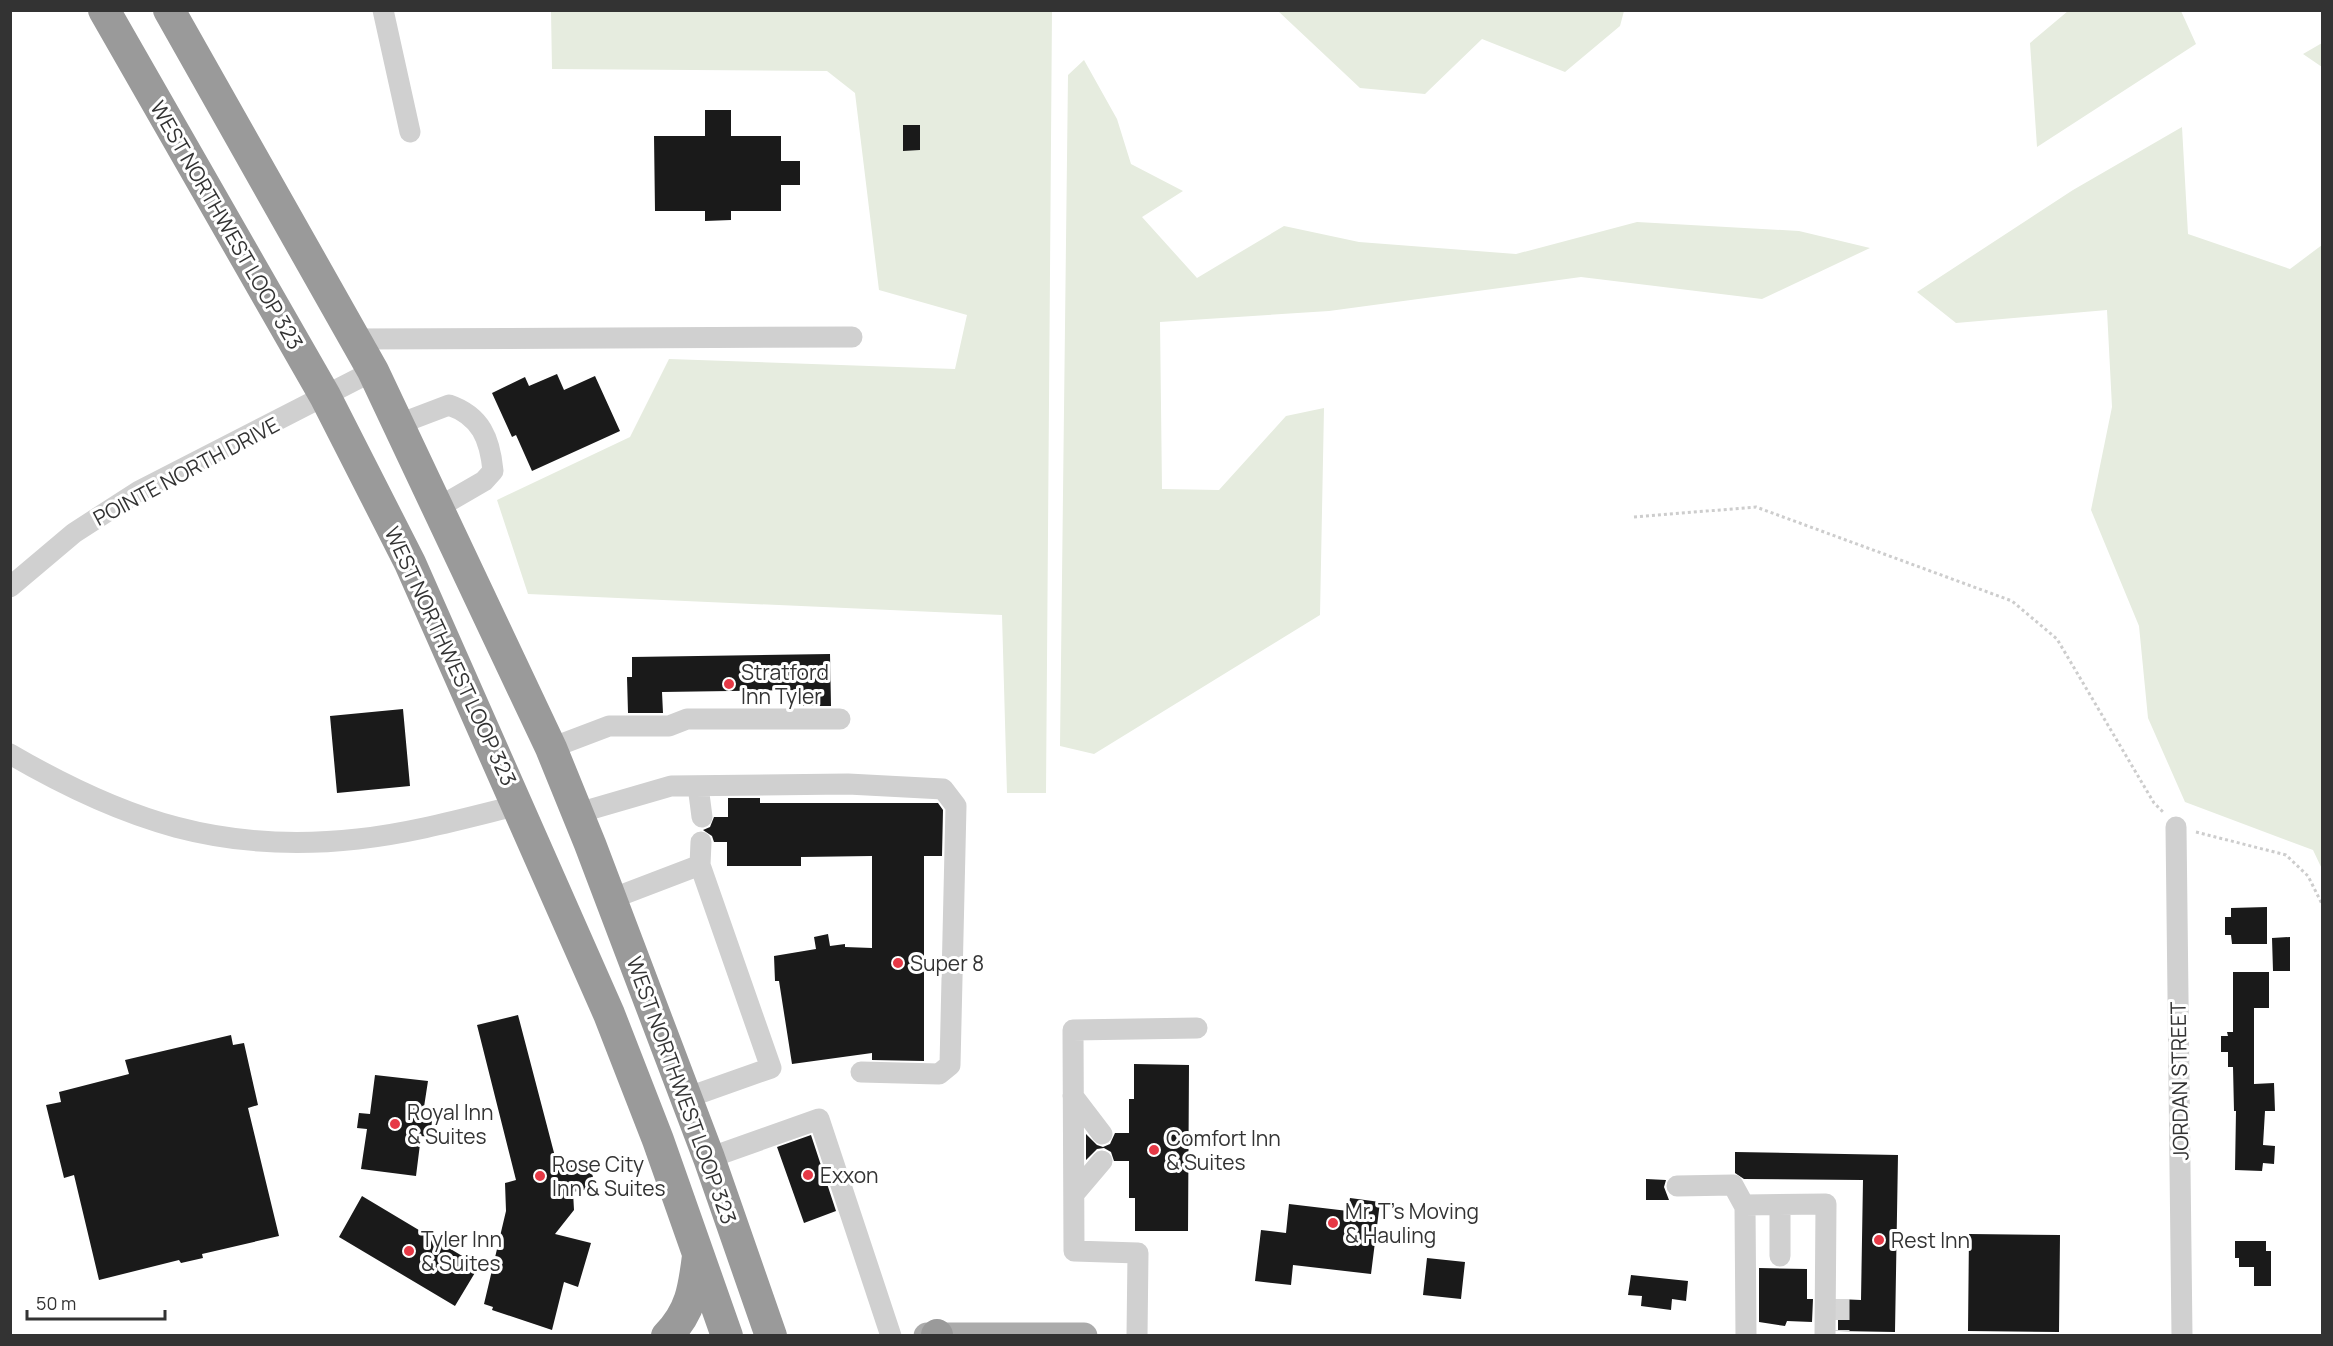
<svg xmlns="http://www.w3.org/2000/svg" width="2333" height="1346" viewBox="0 0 2333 1346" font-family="Manrope,sans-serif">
	<rect width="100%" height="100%" fill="#fff"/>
	<!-- green -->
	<path fill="#e6ecdf" d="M551,11h501l-6,782h-39l-5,-178 -474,-21 -31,-94 133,-63 39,-78 286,10 12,-54 -88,-25 -24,-197 -28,-22 -275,-2z
		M1278,11v-1l346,1 -4,15 -55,46 -83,-33 -57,55 -65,-6z
		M2181,11l15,33 -159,103 -7,-104 38,-32z
		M2322,43v24l-19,-13z
		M1084,60l33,59 14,45 52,27 -41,26 55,61 87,-52 75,16 157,12 121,-32 162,9 71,17 -108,51 -181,-22 -252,34 -169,11 2,167 57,1 67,-74 38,-8 -4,207 -226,139 -34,-8 8,-671z
		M2182,127l6,107 102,35 32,-24v624l-9,-19 -128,-48 -37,-84 -9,-92 -48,-116 21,-103 -5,-97 -151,13 -39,-31 156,-102z"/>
	<!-- building -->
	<path fill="#1a1a1a" d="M705,110h26v26h50v25h19v24h-19v26h-50v9l-26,1v-10h-50l-1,-75h51z
		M903,125h17v25l-17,1z
		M557,374l7,16 31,-14 25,55 -88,40 -16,-36 -4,2 -20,-44 33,-16 4,9z
		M830,654l1,52h-28l-1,-16 -140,2 1,21h-35l-1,-36h5v-20z
		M403,709l7,77 -73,7 -7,-77z
		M728,798h32v5h178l5,7 -1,46h-18v205l-52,-1v-7l-80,11 -13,-83h-4l-1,-25 42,-7 -2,-12 14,-3 2,12 15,-2v3l27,1v-92l-71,1v9h-74v-24h-13l-2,-6 -9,-6 7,-3 4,-10h14z
		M2267,907v37h-35l-1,-9h-6v-18h6v-9z
		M2290,937v34h-17l-1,-33z
		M2233,972h36v36h-15v76l20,-1 1,28h-10l-2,34 12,1 -1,18 -11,-1 -1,8 -27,-1 1,-59h-2l-1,-44h-5v-15h-7v-16h7l-1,-4h6z
		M518,1015l40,153 32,-6 5,26 -22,4 1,18 -19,24 36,9 -13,44 -14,-5 -12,48 -60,-20 1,-3 -9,-3 22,-93 -1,-28 11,-3 -39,-155z
		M231,1035l2,10 11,-2 14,62 -10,3 31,128 -77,18 1,4 -22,5 -2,-3 -80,20 -25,-105 -10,3 -18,-73 15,-3 -2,-10 70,-18 -4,-14z
		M1134,1064l55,1 -1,166h-53v-33h-6v-37h-15l-3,-9 -7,-4 -7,1 -11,11v-26l11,11 6,2 7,-3 5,-11h14v-34h5z
		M375,1075l53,6 -6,39 10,1 -2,16 -9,-1 -5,40 -55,-7 6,-40 -10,-1 2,-15 11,1z
		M811,1135l25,76 -32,12 -27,-76z
		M1735,1152l163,3 -3,177 -57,-1v-32l23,1 2,-120 -119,-1 -9,-6z
		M1646,1179l20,1 -2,7 5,13h-23z
		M362,1196l117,70 -24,40 -116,-69z
		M1350,1198l30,4 -9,72 -78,-9 -2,20 -36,-4 6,-51 25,3 3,-29 59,7z
		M1969,1234l91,1 -1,97 -91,-1z
		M2235,1241h31v10h5v35h-17v-19h-15v-9h-4z
		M1427,1258l38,4 -4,37 -38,-4z
		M1759,1268l48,1v30h6l-1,23 -25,-1 -2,5 -26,-4z
		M1631,1275l57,6 -2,20 -14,-2 -1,11 -30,-4 1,-10 -14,-1z"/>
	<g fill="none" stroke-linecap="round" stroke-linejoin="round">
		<!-- minor-tunnel -->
		<path stroke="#d6d6d6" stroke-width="21" stroke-dasharray="21 10" stroke-linecap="butt" d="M1839,1299v32"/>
		<!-- path -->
		<path stroke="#cdcdcd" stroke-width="3" stroke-dasharray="3 3" stroke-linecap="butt" d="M1634,517l122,-10 256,94 45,38 97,164 10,10
			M2196,832l90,23 22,21 14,28"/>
		<!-- minor -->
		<path stroke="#d0d0d0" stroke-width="21" d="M383,10l27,122
			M355,339l497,-2
			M399,424l50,-19c32,11 41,34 44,66l-9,10 -45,26
			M10,587l64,-54 65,-42 234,-120
			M551,748l58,-22h60l18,-7h153
			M10,754c115,67 213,100 348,85 55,-6 108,-21 161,-34
			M698,786l4,31
			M578,813l93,-27 177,-2 95,5 13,17 -6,259 -11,9 -78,-2
			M2176,827l6,509
			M700,865l1,-23
			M611,899l89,-34 71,203 -85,30
			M1073,1096l29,38
			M709,1158l110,-39 72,217
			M1677,1186l56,-1 12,22
			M1074,1194l28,-33
			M1780,1205v51
			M1137,1336l1,-83 -64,-2 -1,-221 124,-2
			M1746,1336l-1,-131 81,-1 -1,132"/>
		<!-- major -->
		<path stroke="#ababab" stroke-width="27" d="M927,1336h157"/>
		<!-- highway -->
		<path stroke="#9a9a9a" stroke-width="32" d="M104,10l221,386 85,167 199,451 49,126 69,196
			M169,10l204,361 178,377 39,96 119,314 62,178
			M667,1336c24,-24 27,-48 31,-80
			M937,1336v-1"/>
	</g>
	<!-- markers -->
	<g fill="#e63946" stroke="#fff" stroke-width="2">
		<circle cx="729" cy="684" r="6"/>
		<circle cx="898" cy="963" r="6"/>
		<circle cx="395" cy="1124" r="6"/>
		<circle cx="1154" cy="1150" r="6"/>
		<circle cx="808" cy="1175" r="6"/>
		<circle cx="540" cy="1176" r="6"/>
		<circle cx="1333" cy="1223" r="6"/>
		<circle cx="1879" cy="1240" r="6"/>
		<circle cx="409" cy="1251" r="6"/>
	</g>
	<g text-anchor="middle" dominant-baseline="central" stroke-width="6" stroke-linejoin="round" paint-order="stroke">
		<!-- street labels -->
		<g font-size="21" fill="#333" stroke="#fff">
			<text transform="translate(227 225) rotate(60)">WEST NORTHWEST LOOP 323</text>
			<text transform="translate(186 471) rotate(-28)">POINTE NORTH DRIVE</text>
			<text transform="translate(451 656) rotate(65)">WEST NORTHWEST LOOP 323</text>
			<text transform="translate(2179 1081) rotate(-91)">JORDAN STREET</text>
			<text transform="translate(682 1090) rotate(70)">WEST NORTHWEST LOOP 323</text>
		</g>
		<!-- poi labels -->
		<g font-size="21" fill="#333" stroke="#fff" text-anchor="start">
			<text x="741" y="672">Stratford<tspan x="741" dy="24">Inn Tyler</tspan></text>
			<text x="910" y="963">Super 8</text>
			<text x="407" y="1112">Royal Inn<tspan x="407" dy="24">&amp; Suites</tspan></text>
			<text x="1166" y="1138">Comfort Inn<tspan x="1166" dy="24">&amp; Suites</tspan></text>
			<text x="552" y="1164">Rose City<tspan x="552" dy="24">Inn &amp; Suites</tspan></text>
			<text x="820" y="1175">Exxon</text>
			<text x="1345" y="1211">Mr. T's Moving<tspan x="1345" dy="24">&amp; Hauling</tspan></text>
			<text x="421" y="1239">Tyler Inn<tspan x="421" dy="24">&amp; Suites</tspan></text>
			<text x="1891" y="1240">Rest Inn</text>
		</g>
	</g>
	<!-- border -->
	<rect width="2333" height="1346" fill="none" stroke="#333333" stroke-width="24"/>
	<!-- scale -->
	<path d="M27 1310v9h138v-9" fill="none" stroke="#333333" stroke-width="3"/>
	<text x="36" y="1310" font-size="18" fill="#333333" stroke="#ffffff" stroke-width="4.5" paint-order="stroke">50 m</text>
</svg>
